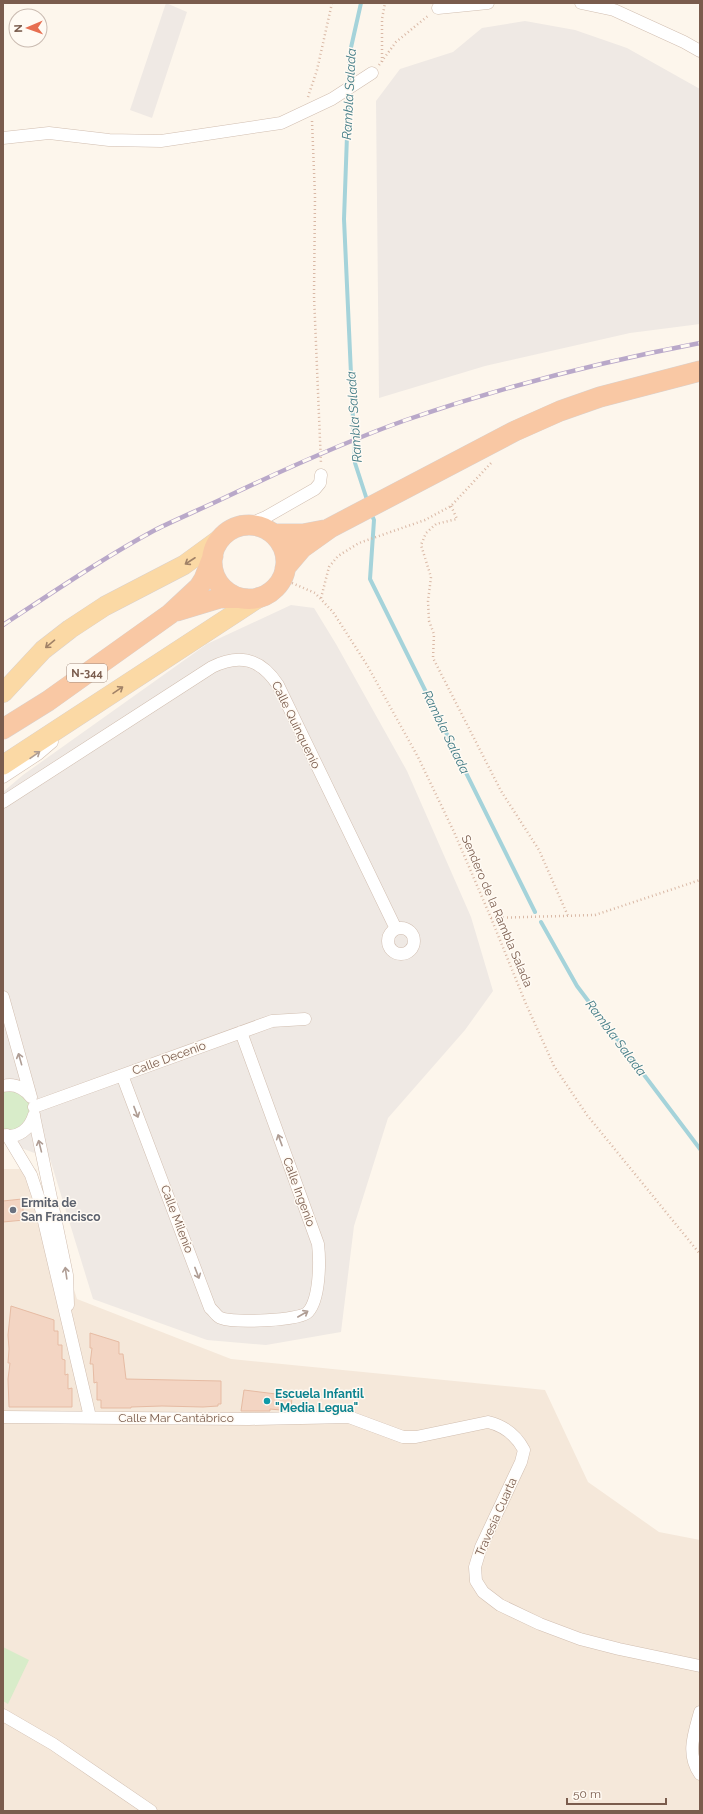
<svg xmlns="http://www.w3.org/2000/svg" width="703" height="1814" viewBox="0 0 703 1814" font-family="Raleway,sans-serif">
	<rect width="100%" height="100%" fill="#fdf6ec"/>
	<!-- residential -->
	<path fill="#f5e8da" d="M3,1169h33l41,130 154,60 314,31 43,92 71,50 41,8v271h-697z"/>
	<!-- industrial -->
	<path fill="#efe9e4" d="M166,3l21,9 -35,106 -22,-8z
		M525,21l50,9 52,18 73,41v235l-70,9 -145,33 -106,32 -3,-297 24,-32 53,-17 29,-24z
		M291,605l23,3 22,36 71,127 64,146 22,74 -28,39 -77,88 -34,108 -13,106 -75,13 -59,-5 -114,-41 -43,-140 -47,-18v-349l20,-17 184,-131z"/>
	<!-- green -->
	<path fill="#d8ecc9" d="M13,1089l16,11 2,14 -14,16 -14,1v-41z
		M3,1647l26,13 -21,44 -5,-3z"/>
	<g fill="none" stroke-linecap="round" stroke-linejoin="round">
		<!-- stream -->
		<path stroke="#a5d3da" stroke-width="4" d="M361,3l-11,49 -6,167 11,244 13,40
			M371,513l3,7 -4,59 165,333
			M541,922l36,64 123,163"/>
	</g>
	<!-- building -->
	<path fill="#f3d5c3" stroke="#e6bba3" d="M22,1199l2,21 -21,2v-21z
		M11,1306l43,14v11h4v14h4v14l3,1v15l3,-1v15l4,-1v19h-63l-1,-28 2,-16h-2l1,-14 -1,-14z
		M90,1333l29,9v12h4l3,25 95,2v23h-3v2l-15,1 -41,-1 -31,1v1h-30v-8h-4v-18l-3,1 -1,-19h-3l2,-16h-2z
		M244,1390l48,6 -1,15 -21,-2v2h-29z"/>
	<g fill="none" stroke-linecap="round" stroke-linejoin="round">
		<defs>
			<path id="minor" d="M581,3l33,7 70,32 16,9
				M438,8l50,-5
				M3,138l46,-5 60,7 52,1 120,-18 51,-24 40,-26
				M245,526l21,-9 49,-28 5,-6 1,-8
				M3,777l35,-23 14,-12
				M3,802l209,-135c28,-14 49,-8 66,18l118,244
				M388 941a13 13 0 1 1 26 0a13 13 0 1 1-26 0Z
				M3,997l28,100
				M122,1075l88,233c4,3 7,9 11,10 13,5 79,3 87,-6 12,-13 12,-51 10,-68l-77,-212
				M3,1086c12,-3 21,2 28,11
				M34,1107l238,-86 33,-2
				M34,1116l33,159 1,30
				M3,1135c15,4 27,-6 31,-20
				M7,1135l24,40 7,21 52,221
				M3,1417l246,2 100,-2 54,20h13l72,-15c17,4 28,13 36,28l-3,12 -40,85 -6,20 1,14 7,11 17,13 40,19 40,15 39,10 81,17
				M700,1712c-6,22 -14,42 0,62
				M3,1715l50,29 98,67"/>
			<path id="primary" d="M3,693l40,-43 27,-21 35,-23 79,-41 37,-27
				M3,765l257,-168"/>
			<path id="trunk" d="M212 562a37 37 0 1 1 74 0a37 37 0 1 1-74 0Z
				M277,534h26l21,-4
				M285,568l17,-20 28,-20 185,-97 45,-20 40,-14 100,-26
				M177,611l43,-13h20
				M3,729l45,-28 122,-87 29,-27 5,-8 9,-23"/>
		</defs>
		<!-- minor casing -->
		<use href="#minor" stroke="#d1beb0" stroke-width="13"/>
		<!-- primary casing -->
		<use href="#primary" stroke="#dad1cd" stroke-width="20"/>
		<!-- trunk casing -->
		<use href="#trunk" stroke="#dad1cd" stroke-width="21"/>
		<!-- path -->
		<path stroke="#d9b8a5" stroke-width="2.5" stroke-dasharray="1 3" stroke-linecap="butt" d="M382,62v-43l3,-16
			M379,65l17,-23 33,-27
			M308,97l9,-27 15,-67
			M312,121l3,75 -1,100 7,168
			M451,506l6,13 -21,5 -10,9 -5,12 10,32 -3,24 1,20 5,13 -1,24 68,133 38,59 29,66
			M292,583l23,10 18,19 34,53 51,92 36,75 37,86 35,86 28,62 33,49 113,139
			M321,598l8,-31 9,-11 21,-13 66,-23 26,-14 41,-44
			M491,918l104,-3 105,-35"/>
		<!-- minor -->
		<use href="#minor" stroke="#fff" stroke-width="12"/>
		<!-- primary -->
		<use href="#primary" stroke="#fbd9a5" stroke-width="19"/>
		<!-- trunk -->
		<use href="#trunk" stroke="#f9c8a4" stroke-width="20"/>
		<defs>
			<path id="rail" d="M3,625c49,-32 100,-67 152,-95 22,-11 46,-21 69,-32 59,-28 120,-56 182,-78 96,-33 194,-58 294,-77"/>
		</defs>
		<!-- rail casing -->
		<use href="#rail" stroke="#b9a8c9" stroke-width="4.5"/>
		<!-- rail -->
		<use href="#rail" stroke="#fffaf3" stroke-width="3" stroke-dasharray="9" stroke-linecap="butt"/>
	</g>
	<!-- one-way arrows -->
	<defs><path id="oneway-shaft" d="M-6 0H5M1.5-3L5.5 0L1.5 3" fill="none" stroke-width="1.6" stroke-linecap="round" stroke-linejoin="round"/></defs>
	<g stroke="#a18267">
		<use href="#oneway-shaft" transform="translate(190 561) rotate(147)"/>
		<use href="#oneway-shaft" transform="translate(50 644) rotate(140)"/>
		<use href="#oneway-shaft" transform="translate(118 690) rotate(-34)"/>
	</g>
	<g stroke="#af9d94">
		<use href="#oneway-shaft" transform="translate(35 755) rotate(-35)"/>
		<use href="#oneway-shaft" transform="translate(20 1059) rotate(-106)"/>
		<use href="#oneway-shaft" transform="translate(136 1112) rotate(69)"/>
		<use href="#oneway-shaft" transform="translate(280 1140) rotate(-110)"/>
		<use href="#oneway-shaft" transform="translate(40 1146) rotate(-104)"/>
		<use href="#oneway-shaft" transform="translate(66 1273) rotate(-98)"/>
		<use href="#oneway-shaft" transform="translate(197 1273) rotate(69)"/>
		<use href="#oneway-shaft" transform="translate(303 1314) rotate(-30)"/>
	</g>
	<!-- markers -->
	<circle fill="#6b7280" stroke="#fffaf3" stroke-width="1.5" cx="13" cy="1210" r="4"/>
	<circle fill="#0f9aa8" stroke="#fffaf3" stroke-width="1.5" cx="267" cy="1401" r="4"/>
	<g text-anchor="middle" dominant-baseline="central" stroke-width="3" stroke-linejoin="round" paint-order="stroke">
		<!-- shield labels -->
		<rect fill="#fffaf3" stroke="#a28b7f" stroke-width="1" x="67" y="664" width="40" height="18" rx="3"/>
		<g font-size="11" font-weight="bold" fill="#7a5c4d">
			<text x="87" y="673">N-344</text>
		</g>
		<!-- street labels -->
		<g font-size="12" fill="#7a5c4d" stroke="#fffaf3">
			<text transform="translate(296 725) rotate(64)">Calle Quinquenio</text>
			<text transform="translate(497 911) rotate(67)">Sendero de la Rambla Salada</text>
			<text transform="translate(169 1058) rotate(-20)">Calle Decenio</text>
			<text transform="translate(299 1192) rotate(70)">Calle Ingenio</text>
			<text transform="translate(177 1219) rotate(69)">Calle Milenio</text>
			<text x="176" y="1418">Calle Mar Cantábrico</text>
			<text transform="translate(496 1517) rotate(-66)">Travesía Cuarta</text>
		</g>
		<!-- worship labels -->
		<g font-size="12" font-weight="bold" fill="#5b616d" stroke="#fffaf3" text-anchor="start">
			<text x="21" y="1203">Ermita de<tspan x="21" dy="14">San Francisco</tspan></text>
		</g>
		<!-- culture labels -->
		<g font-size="12" font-weight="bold" fill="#0d838f" stroke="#fffaf3" text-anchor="start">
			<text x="275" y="1394">Escuela Infantil<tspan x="275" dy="14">"Media Legua"</tspan></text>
		</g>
		<!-- water labels -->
		<g font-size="13" font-style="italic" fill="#437c86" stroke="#fffaf3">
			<text transform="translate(349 94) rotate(-87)">Rambla Salada</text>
			<text transform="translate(354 417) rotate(-94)">Rambla Salada</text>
			<text transform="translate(446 732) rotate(64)">Rambla Salada</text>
			<text transform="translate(616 1038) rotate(53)">Rambla Salada</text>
		</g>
	</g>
	<!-- border -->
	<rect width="703" height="1814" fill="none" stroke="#7a5c4d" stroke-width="8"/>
	<!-- north arrow -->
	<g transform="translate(28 28) rotate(268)"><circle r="19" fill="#fffaf3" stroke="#cabbb1"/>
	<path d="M0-3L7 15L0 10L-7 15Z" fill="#e76f51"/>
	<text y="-6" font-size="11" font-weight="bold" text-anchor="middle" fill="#7a5c4d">N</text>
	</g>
	<!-- scale -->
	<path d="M567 1798v6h99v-6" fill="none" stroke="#7a5c4d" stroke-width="2"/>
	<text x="573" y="1798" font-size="12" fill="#7a5c4d" stroke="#fffaf3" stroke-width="3" paint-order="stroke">50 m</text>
</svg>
